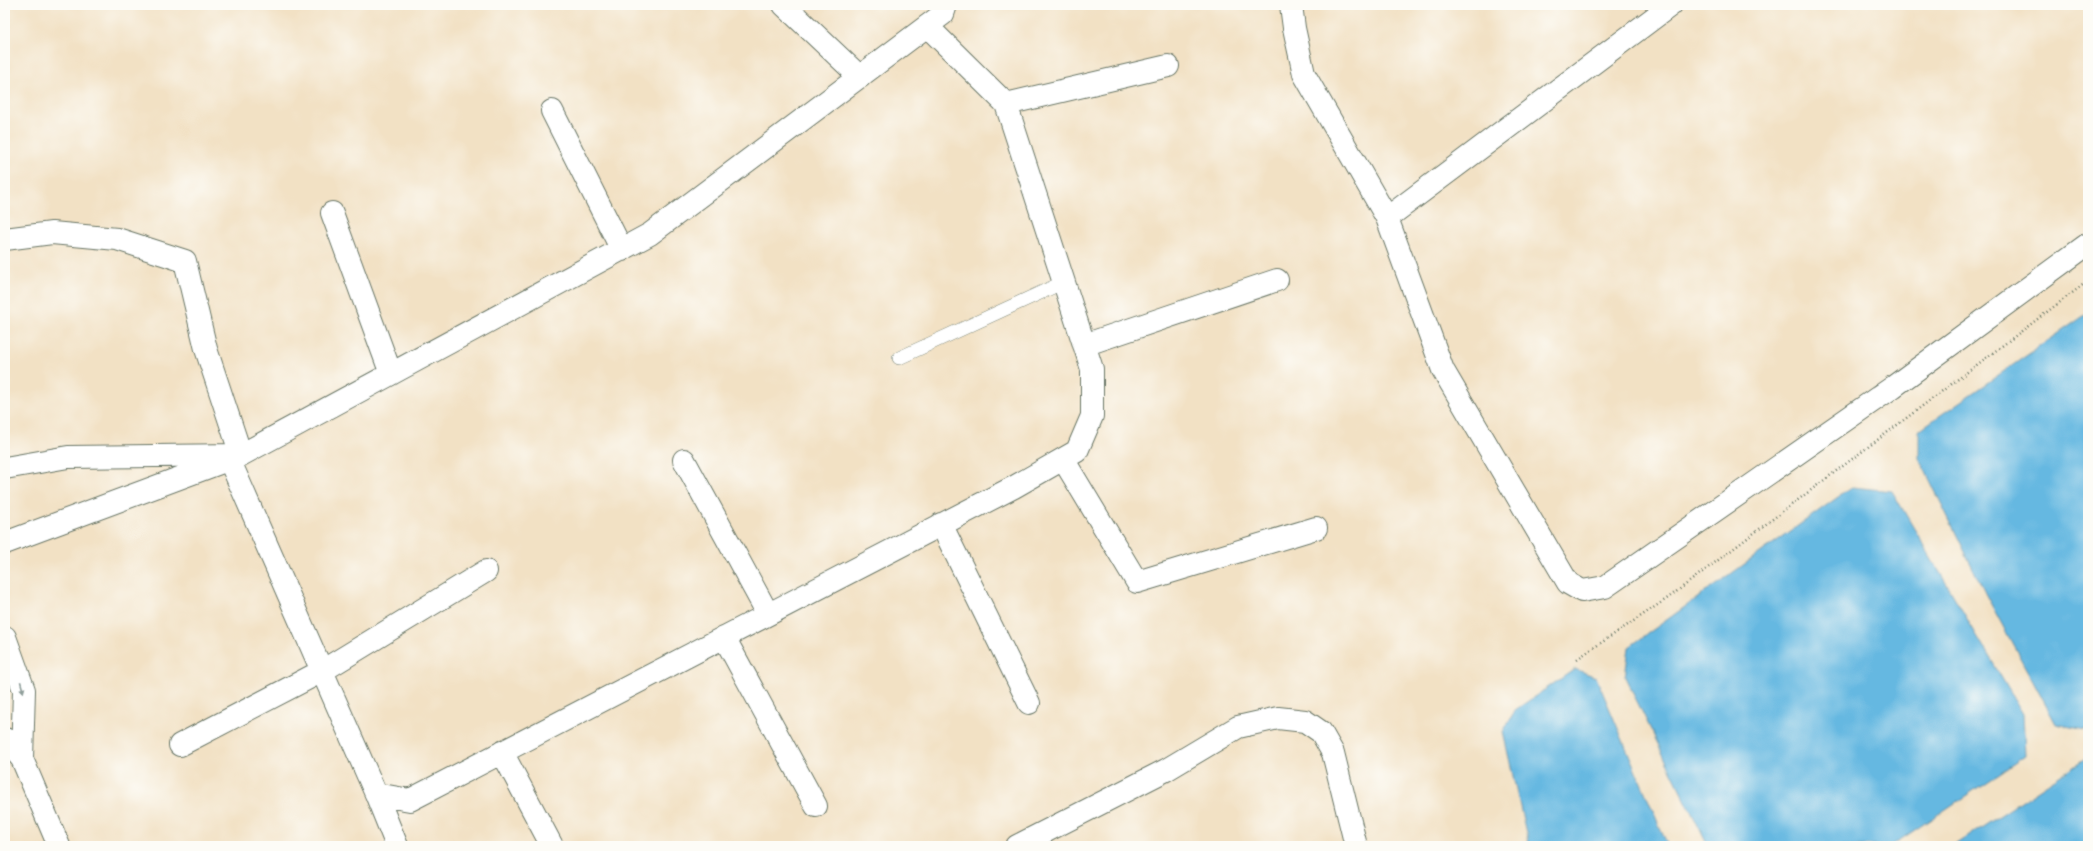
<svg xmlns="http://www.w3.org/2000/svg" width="2093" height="851" viewBox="0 0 2093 851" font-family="'Patrick Hand',sans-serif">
	<rect width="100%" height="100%" fill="#fdfcf7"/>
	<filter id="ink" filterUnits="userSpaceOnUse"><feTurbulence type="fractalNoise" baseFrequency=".025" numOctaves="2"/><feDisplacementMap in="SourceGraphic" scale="8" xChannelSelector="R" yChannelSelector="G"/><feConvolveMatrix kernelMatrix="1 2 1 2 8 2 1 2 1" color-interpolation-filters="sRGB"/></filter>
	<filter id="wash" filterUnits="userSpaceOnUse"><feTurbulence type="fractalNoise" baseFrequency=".012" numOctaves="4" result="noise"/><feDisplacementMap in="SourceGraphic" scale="16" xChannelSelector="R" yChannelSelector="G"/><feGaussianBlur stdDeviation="0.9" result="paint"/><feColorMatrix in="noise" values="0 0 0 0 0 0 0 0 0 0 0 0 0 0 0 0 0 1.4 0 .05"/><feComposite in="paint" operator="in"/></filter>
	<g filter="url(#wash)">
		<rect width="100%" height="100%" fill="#f2e1c4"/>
		<!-- water -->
		<path fill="#65b8e1" stroke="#427a8a" d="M2088,313v415l-3,2 -29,-6 -70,-129 -67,-137v-28z
			M1852,487l40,4 131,223 2,42 -134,90h-183l-83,-169 4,-30z
			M1575,669l21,8 72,169h-139l-26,-114 12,-22z
			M2088,757v89h-134z"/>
	</g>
	<g filter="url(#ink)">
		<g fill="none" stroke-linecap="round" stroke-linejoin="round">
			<defs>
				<path id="lane" d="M899,358l165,-76"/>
				<path id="street" d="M784,5l76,72
					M1291,5l3,23 10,46 83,144 56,152 125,213 14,8 23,-4 288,-200 195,-143
					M1006,104l162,-38
					M552,111l70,139
					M332,213l59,161
					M1387,218l284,-213
					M5,239l47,-6 65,6 68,22 21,88 35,106 -173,2 -63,11
					M1084,345l193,-65
					M229,459l147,335 34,6 604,-313 63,-36 15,-35v-47l-86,-265 -79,-78
					M1063,459l74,123 179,-54
					M684,460l84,154
					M941,524l88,179
					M5,543l236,-88 409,-221 293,-220 3,-9
					M5,637l19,53 -2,69
					M724,637l92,169
					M5,739l17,20 37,87
					M180,745l142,-74 164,-100
					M502,752l50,94
					M376,794l21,52
					M1017,846l149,-76 72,-43 40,-9 27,3 16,11 12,21 23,93"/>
			</defs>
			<!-- lane casing -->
			<use href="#lane" stroke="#697666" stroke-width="14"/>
			<!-- street casing -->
			<use href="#street" stroke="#697666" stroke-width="24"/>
			<!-- path -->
			<path stroke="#697666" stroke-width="2.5" stroke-dasharray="1 3" stroke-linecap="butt" d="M1577,659l91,-61 420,-317"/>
			<!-- lane -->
			<use href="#lane" stroke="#fff" stroke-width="13"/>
			<!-- street -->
			<use href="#street" stroke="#fff" stroke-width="22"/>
		</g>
		<!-- one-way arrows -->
		<defs><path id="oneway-solid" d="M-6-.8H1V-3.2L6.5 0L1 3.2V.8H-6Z"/></defs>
		<use fill="#8f9e9a" href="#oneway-solid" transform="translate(22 687) rotate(75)"/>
	</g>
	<!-- margin -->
	<rect width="2093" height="851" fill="none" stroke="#fdfcf7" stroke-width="20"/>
</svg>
